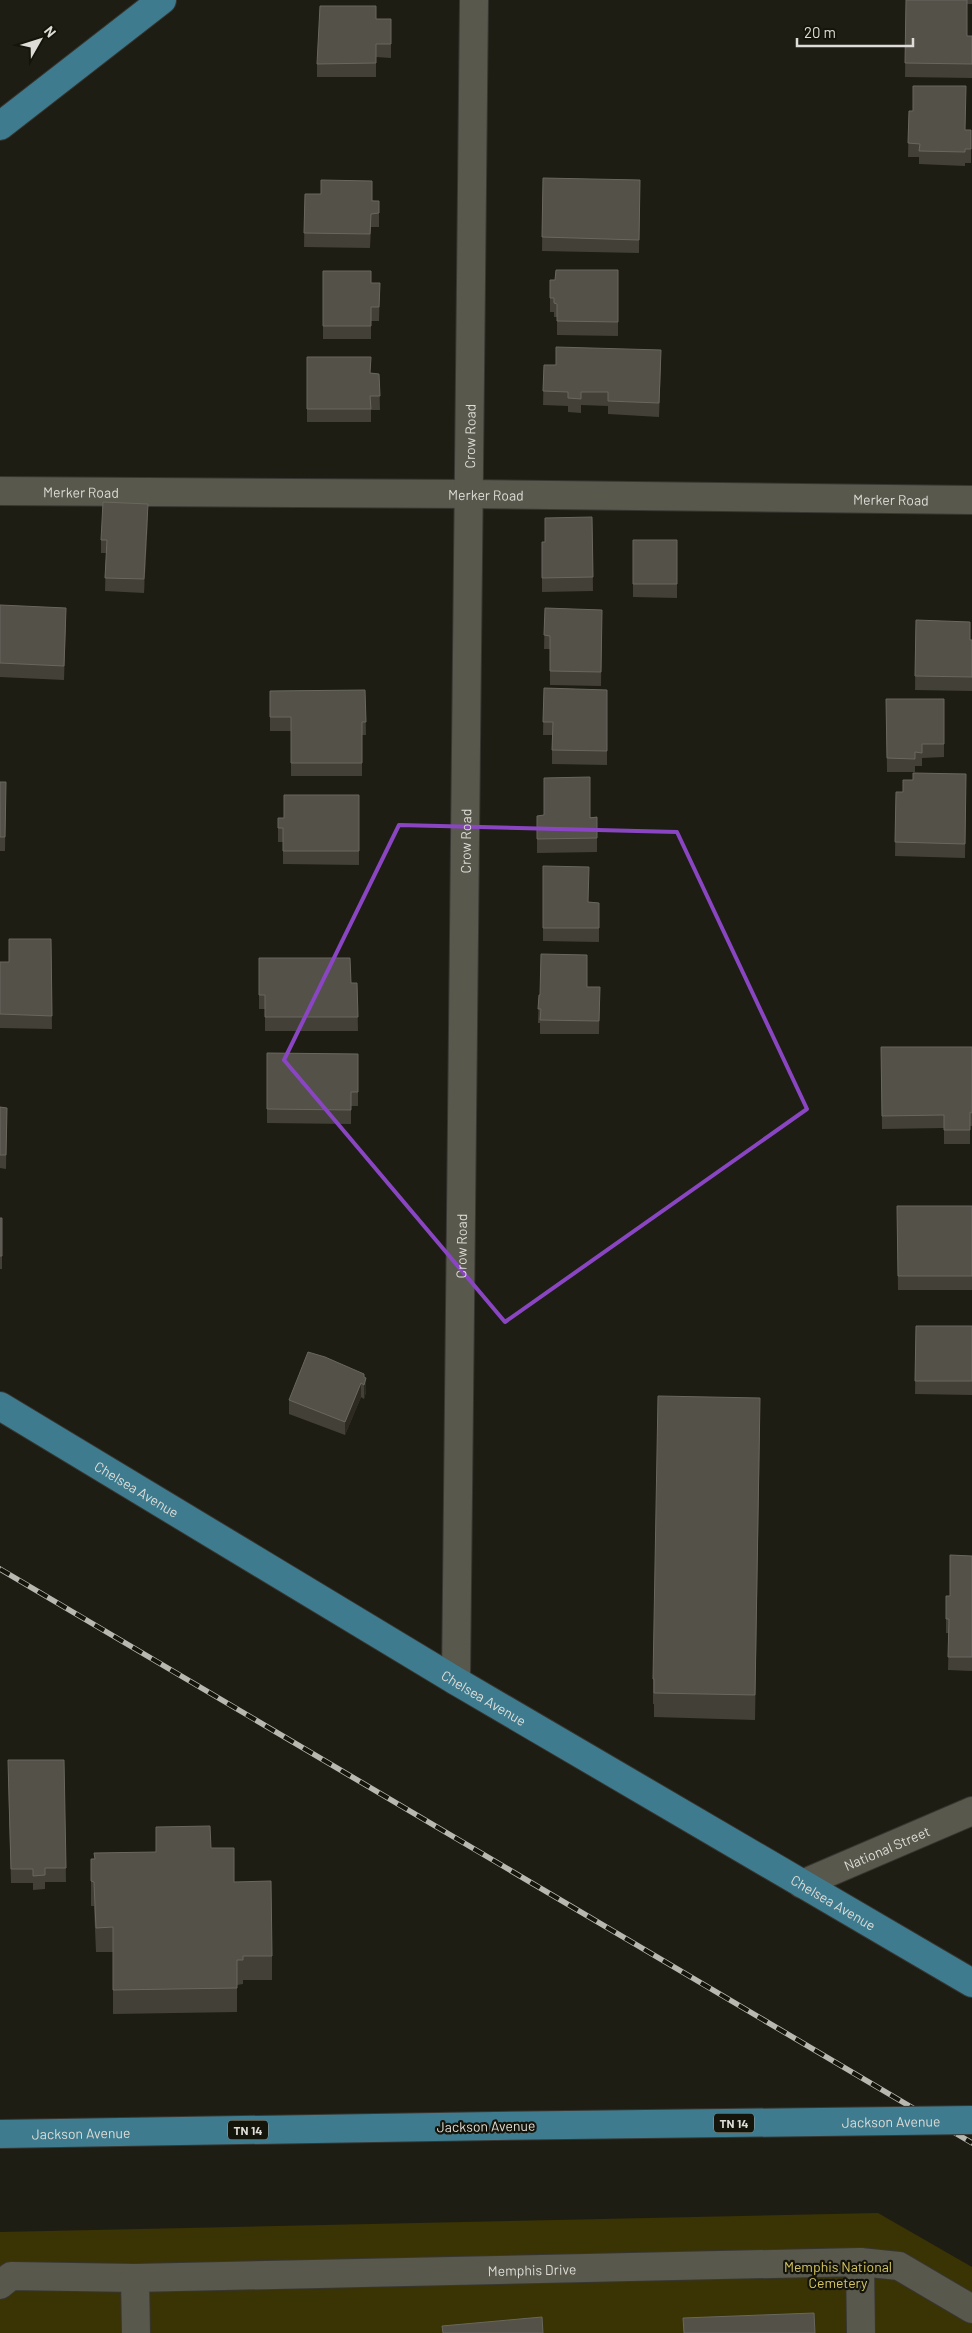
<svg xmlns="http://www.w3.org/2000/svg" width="972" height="2333" viewBox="0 0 972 2333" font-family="Barlow,sans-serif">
	<rect width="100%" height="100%" fill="#1e1d13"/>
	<!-- green -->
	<path fill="#3a3304" d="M878,2213l94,54v66h-972v-101z"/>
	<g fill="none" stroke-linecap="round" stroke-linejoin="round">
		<defs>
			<g id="minor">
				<path id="s1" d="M0,491l468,3 504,6"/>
				<path id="s2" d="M456,1681l18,-1681"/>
				<path id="s3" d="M802,1884l170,-73"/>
				<path d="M860,2262l1,71"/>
				<path d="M0,2285l11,-9 124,2"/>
				<path id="s4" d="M136,2333l-1,-55 725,-16 39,4 73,43"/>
			</g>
			<g id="major">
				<path d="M0,126l162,-126"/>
				<path id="s5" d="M0,1406l456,275 516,302"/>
				<path id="s6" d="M0,2134l496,-8"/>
			</g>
		</defs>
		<!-- minor casing -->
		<use href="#minor" stroke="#373631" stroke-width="30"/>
		<!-- major casing -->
		<use href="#major" stroke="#373631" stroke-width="30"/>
		<!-- minor -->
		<use href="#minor" stroke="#59584d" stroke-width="28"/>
		<!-- major -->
		<use href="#major" stroke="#3e7b8e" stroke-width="28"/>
		<defs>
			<path id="rail" d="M0,1569l972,574"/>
		</defs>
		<!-- rail casing -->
		<use href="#rail" stroke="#b8b7b0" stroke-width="5.5"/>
		<!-- rail -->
		<use href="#rail" stroke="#15140b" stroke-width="4" stroke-dasharray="11" stroke-linecap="butt"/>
		<defs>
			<g id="major-bridge">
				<path id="s7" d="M496,2126l476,-6"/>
			</g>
		</defs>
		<!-- major-bridge casing -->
		<use href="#major-bridge" stroke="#373631" stroke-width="30" stroke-linecap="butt"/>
		<!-- major-bridge -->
		<use href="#major-bridge" stroke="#3e7b8e" stroke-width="28"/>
	</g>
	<!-- wall -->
	<path fill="#434137" d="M906,0h66v4h-5v32h5v42l-67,-1z
		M376,19h15v39l-15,-1v20h-59v-13z
		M909,111l56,19h6v33h-6v3l-46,-2v-7h-11z
		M543,178l97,2 -1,73 -97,-2z
		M305,194l74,7v26h-8l-1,21 -66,-1z
		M618,270v66l-61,-1v-18h-3v-5h-4v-32h5z
		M323,271l48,12h9l-1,38h-8v18h-48z
		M307,357l64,16 8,1 1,36h-9v12h-64z
		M661,364l-2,53 -51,-3v-8l-27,-1v8l-13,-1v-6l-25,-1 1,-40z
		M592,517l1,74 -51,1v-50h3z
		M148,518l-4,75 -39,-2 1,-38h-5v-13z
		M633,540h44v58l-44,-1z
		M0,605l66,16 -2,59 -64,-3z
		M545,608l57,2 -1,76 -51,-1v-36h-6z
		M916,620l56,20v51l-57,-1z
		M544,688l63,2v75l-55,-1v-29h-9z
		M365,690l1,45h-4v41h-71v-45h-21v-40z
		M886,699h58v58l-22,1v8h-7v6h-28z
		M966,774l-1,84 -70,-2 1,-64h7l10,-12z
		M0,782h6l-1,69h-5z
		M359,795v70l-76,-1v-22h-5v-24h6z
		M537,816l60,1v35l-60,1z
		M543,866l45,36 11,1v39l-56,-1z
		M51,939l1,90 -52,-1v-66h9z
		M259,958l92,25h6l1,48h-93v-22h-6z
		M587,987h13l-1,47h-59v-11h-2l1,-28z
		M881,1047h91v79h-2v18h-26v-16l-62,1z
		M267,1053l91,1v52h-7v18l-84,-1z
		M0,1107l7,1 -1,61 -6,-1z
		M897,1206h75v84h-74z
		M0,1218h2v51h-2z
		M916,1326h56v69l-57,-1z
		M364,1377l2,15 -2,7 -3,-2 -16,38 -56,-21v-14z
		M760,1423l-5,297 -101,-3v-13h-1v-25z
		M972,1556v115l-24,-1 1,-37h-3v-37h4z
		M64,1760l2,122h-21v7l-12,1v-7h-22l-3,-109z
		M156,1827l55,21 23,34 38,74v24h-29v4l-6,1v27l-124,2v-62h-17l-2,-46h-3v-47l65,-6z"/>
	<!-- shaded-wall -->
	<path fill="#2d2b21" d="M148,504v14l-4,75v-14z
		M364,1374v9l2,-5v14l-2,7z
		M361,1383v14l-16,38v-13z
		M760,1398v25l-5,297v-25z"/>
	<!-- building -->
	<path fill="#535148" stroke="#69675e" d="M906,0h61v36h5v28l-67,-1z
		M320,6h56v13h15v25h-15v19l-59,1z
		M913,86h53l-1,44h6v19h-6v3l-46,-1 1,-7 -12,-1 1,-32h4z
		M543,178l97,2 -1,60 -97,-3z
		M321,180l51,1v20h7v12l-8,1 -1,20 -66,-1 1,-39h16z
		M556,270h62v52l-61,-1v-17l-3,-1v-5h-4v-18h5z
		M323,271h48v12h9l-1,24h-8v19h-48z
		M556,347l105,3 -2,53 -51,-2v-9h-27v7l-13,-1v-6l-25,-1 1,-26h12z
		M307,357h64l-1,16 9,1 1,22h-10l1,13h-64z
		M103,502l45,2 -4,75 -39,-1 2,-38h-6z
		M592,517l1,60 -51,1v-36h3v-24z
		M633,540h44v44h-44z
		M0,605l66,3 -2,58 -64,-3z
		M545,608l57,2 -1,62 -51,-1v-35l-6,-1z
		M916,620l54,2v18h2v37l-57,-1z
		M544,688l63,2v61l-55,-1 1,-28h-10z
		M365,690l1,32h-4v41h-71v-46h-21v-26z
		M886,699h58v45h-22v9l-7,-1v7l-28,-1z
		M913,773l53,1 -1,70 -70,-2 1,-50h7v-12h10z
		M590,777v41l7,-1v21l-60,1v-23l7,-1v-37z
		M0,782h6l-1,55h-5z
		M284,795h75v56h-76v-23h-5v-10h6z
		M543,866l46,1 -1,35 11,1v25h-56z
		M9,939h42l1,77 -52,-2v-52h9z
		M541,954l46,1v32h13l-1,34 -59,-1 1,-11h-3l1,-14h1z
		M259,958h91l1,25h6l1,34h-93v-22h-6z
		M881,1047h91v66l-2,-1v18h-26v-15l-62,1z
		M267,1053l91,1v38h-7v18l-84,-1z
		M0,1107l7,1 -1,47h-6z
		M897,1206h75v70h-74z
		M0,1218h2v38h-2z
		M916,1326h56v55h-57z
		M308,1352l17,5 39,17v3l2,1 -2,7 -3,-2 -16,39 -56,-22z
		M658,1396l102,2 -5,297 -101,-2v-14h-1z
		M950,1555l22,1v101h-24l1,-38h-3v-23h4z
		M8,1760h56l2,108h-21v7l-12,1v-7h-22z
		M210,1826l1,22h23v34l37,-1 1,75h-29v4h-6v28l-124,2v-63l-17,1 -2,-46 -3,-1v-22h4l-1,-6 62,-1v-25z
		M814,2313l1,20h-131l-1,-15z
		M542,2317l1,16h-100l-1,-7z"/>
	<!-- marked area -->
	<path fill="none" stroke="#8a46c2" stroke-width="4" stroke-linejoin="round" d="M399,825l278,7 130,277 -302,213 -221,-262z"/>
	<g text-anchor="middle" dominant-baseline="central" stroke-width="4.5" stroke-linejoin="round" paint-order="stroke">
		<!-- shield labels -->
		<g fill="#15140b" stroke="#a1a099" stroke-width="1">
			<rect x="714" y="2113.5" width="40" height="19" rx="4"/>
			<rect x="228" y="2120.5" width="40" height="19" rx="4"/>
		</g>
		<g font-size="12" font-weight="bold" fill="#dddcd6">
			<text x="734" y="2123">TN 14</text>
			<text x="248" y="2130">TN 14</text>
		</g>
		<!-- street labels -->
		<g font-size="14" fill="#dddcd6" stroke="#15140b">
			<text stroke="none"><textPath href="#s2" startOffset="1245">Crow Road</textPath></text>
			<text stroke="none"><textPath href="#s1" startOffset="81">Merker Road</textPath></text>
			<text stroke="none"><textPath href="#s1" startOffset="486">Merker Road</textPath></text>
			<text stroke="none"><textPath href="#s1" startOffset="891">Merker Road</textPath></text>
			<text stroke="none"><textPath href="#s2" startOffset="840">Crow Road</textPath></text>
			<text stroke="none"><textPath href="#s2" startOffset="435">Crow Road</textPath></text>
			<text stroke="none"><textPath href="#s5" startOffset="160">Chelsea Avenue</textPath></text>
			<text stroke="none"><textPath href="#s5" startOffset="565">Chelsea Avenue</textPath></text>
			<text stroke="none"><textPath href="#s3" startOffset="92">National Street</textPath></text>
			<text stroke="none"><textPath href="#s5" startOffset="970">Chelsea Avenue</textPath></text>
			<text stroke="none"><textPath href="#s7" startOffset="395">Jackson Avenue</textPath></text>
			<text transform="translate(486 2126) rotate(-1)">Jackson Avenue</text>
			<text stroke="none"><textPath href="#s6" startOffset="81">Jackson Avenue</textPath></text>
			<text stroke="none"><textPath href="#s4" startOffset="452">Memphis Drive</textPath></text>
		</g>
		<!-- park labels -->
		<g font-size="14" fill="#d5c661" stroke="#15140b">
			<text x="838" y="2266">Memphis National<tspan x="838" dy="16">Cemetery</tspan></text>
		</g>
	</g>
	<!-- north arrow -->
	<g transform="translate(40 40) rotate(51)" stroke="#15140b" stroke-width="4" paint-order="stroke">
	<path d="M0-4L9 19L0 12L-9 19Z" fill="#dddcd6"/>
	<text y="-8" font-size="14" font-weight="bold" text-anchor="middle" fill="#dddcd6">N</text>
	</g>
	<!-- scale -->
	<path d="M797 38v8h116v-8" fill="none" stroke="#dddcd6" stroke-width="2.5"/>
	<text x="804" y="38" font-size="15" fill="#dddcd6" stroke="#15140b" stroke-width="4" paint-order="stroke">20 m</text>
</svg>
